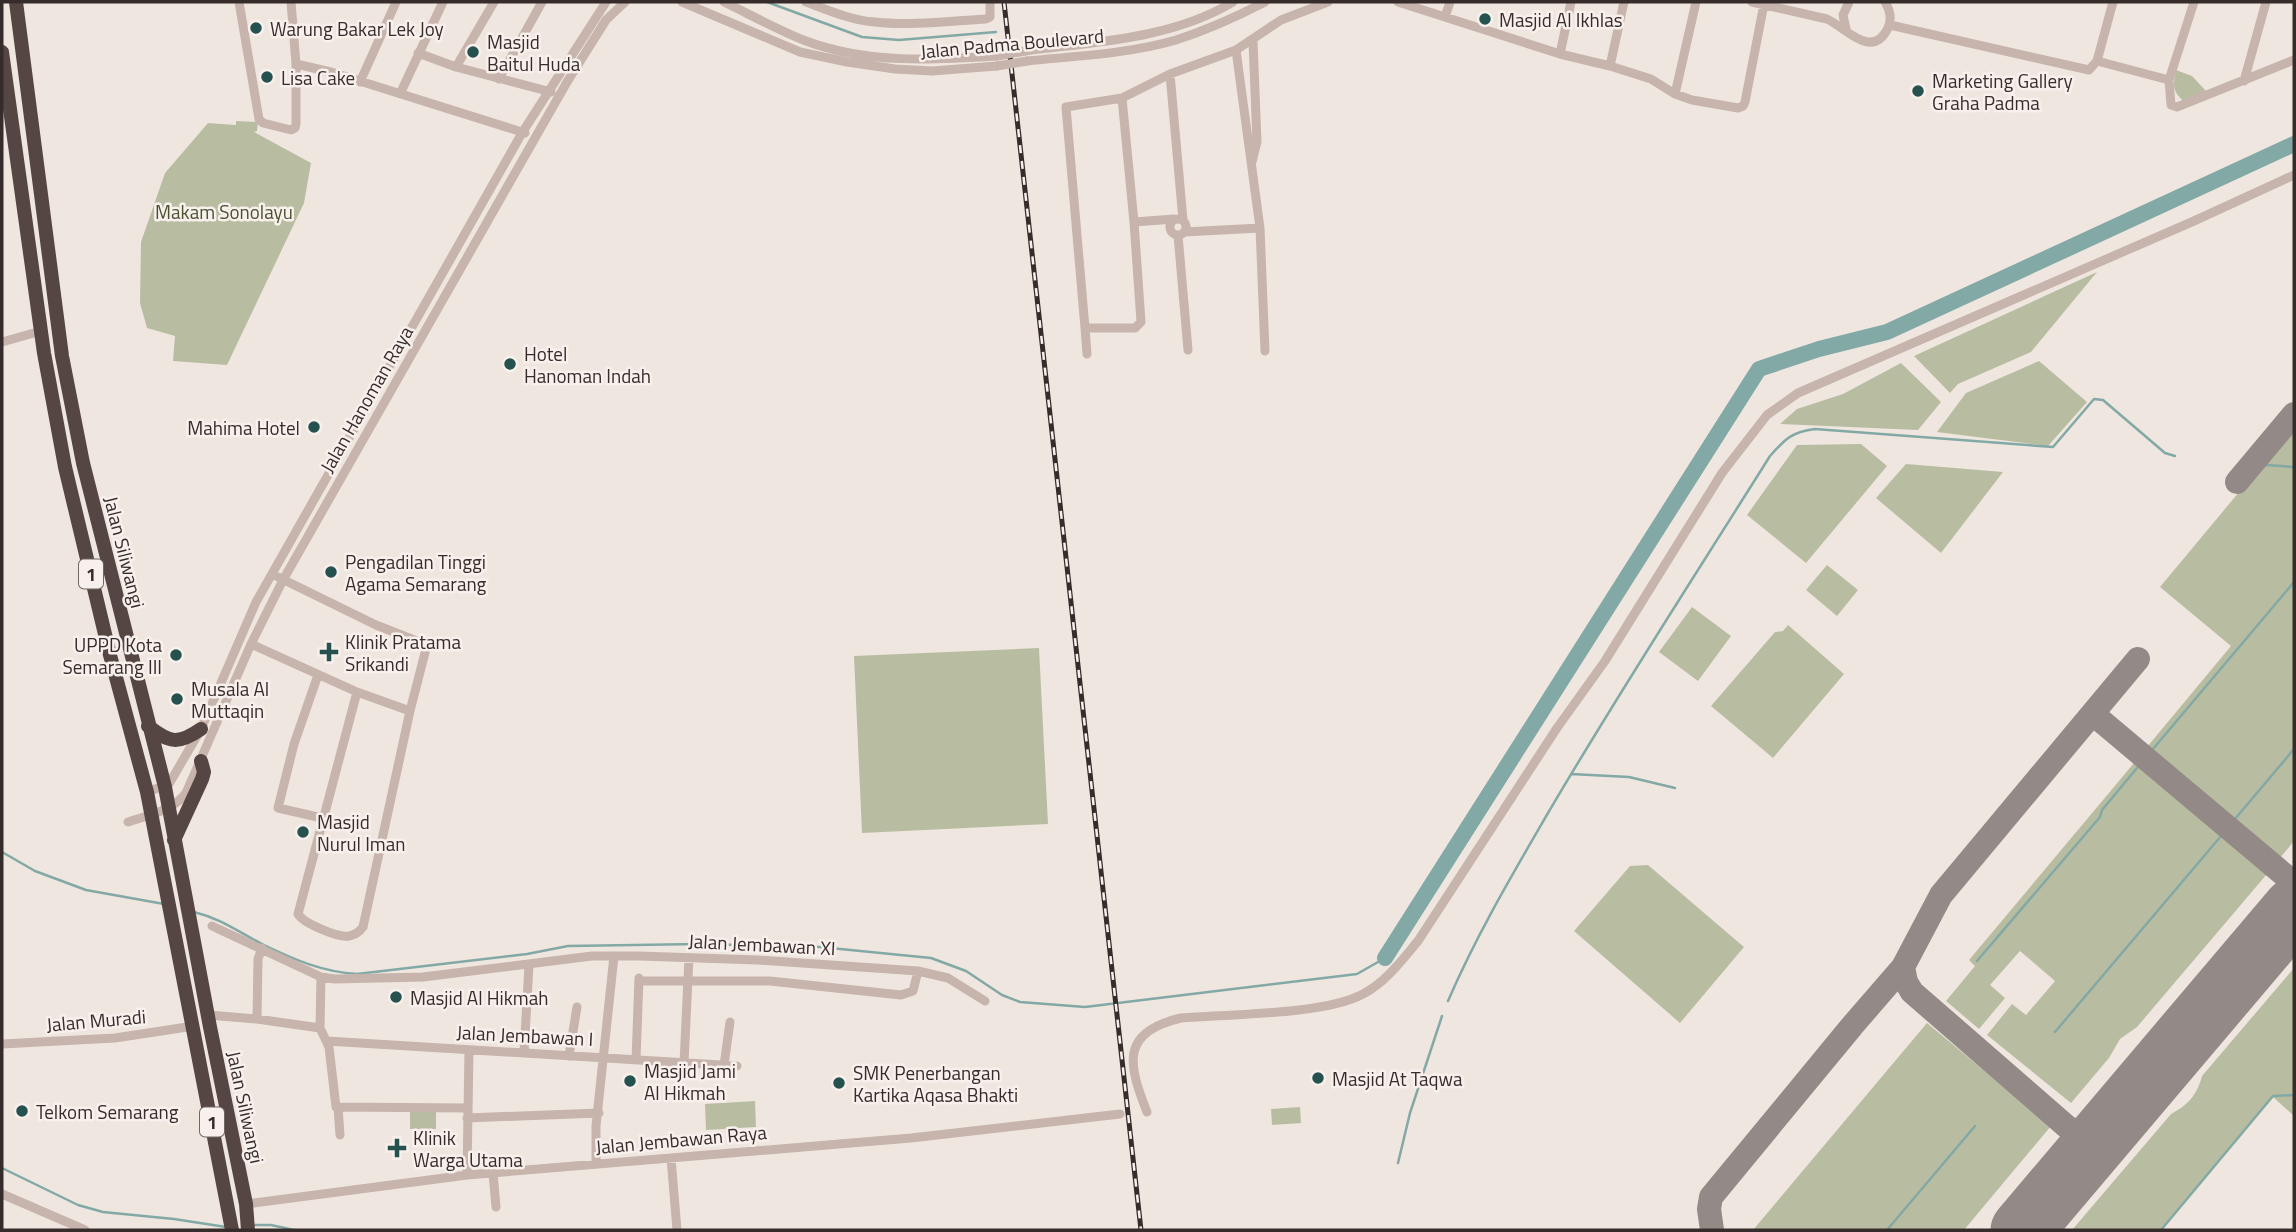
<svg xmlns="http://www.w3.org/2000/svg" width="2296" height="1232" viewBox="0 0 2296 1232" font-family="'Titillium Web',sans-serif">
	<rect width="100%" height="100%" fill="#f0e6e0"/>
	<!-- green -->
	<path fill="#b8bda1" d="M2176,70l16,6 14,15 -22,10c-12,-9 -11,-17 -8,-31z
		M236,121l22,1 -1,9 -3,1 57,31 -7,40 -77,162 -54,-4 2,-25 -28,-8 -7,-25 1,-61 24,-69 43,-50 28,2z
		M2097,272l-66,80 -73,32 -8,9 -36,-37z
		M2039,361l48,41 -39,44 -111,-14 29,-39z
		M1901,363l40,39 -23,28 -138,-6 17,-15 46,-15z
		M2294,426v415l-14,17 -133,-111 84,-101 -71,-59z
		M1861,444l26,22 -81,97 -59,-48 50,-70z
		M1906,464l97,8 -62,81 -65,-55z
		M1827,565l31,25 -21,26 -31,-26z
		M1692,607l39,29 -33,45 -39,-29z
		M1788,625l56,49 -71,84 -62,-52 64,-74 8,-1z
		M1039,648l9,176 -186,9 -8,-177z
		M2134,763l133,111 -130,153 -17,12 -11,19 -38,45 -84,-68 25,-31 14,11 29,-34 -35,-30 -30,34 15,13 -26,31 -33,-28 29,-35 -6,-6z
		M1648,865l96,82 -64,76 -106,-92 56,-65z
		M2294,968v148l-21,-19 -112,133h-89l99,-116c17,-9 26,-19 31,-38z
		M1927,1023l124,103 -87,104h-211z
		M755,1101l1,26 -50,3 -1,-26z
		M1300,1107l1,16 -29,2 -1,-16z
		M410,1112h26v17h-26z"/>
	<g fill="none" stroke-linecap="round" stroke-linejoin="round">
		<!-- stream -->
		<path stroke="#82a9a5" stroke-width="2.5" d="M767,2l95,35 37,3 97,-8
			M2266,465l28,2
			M2153,749l141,-167
			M1571,774l58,3 46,11
			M2235,819l59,-70
			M2,852l33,19 51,19 78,14
			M194,912c28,7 44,20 70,33 31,15 59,27 93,29l170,-20 41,-8 131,-2 121,3 111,11 35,13 36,24 18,7 65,5 272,-33 28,-16
			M1977,961l123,-144 2,-7 35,-42
			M1448,1001c28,-65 64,-126 100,-188 71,-121 148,-239 222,-357 16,-18 22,-24 45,-27l238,18 41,-48 9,1 62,53 10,3
			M2055,1032l166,-196
			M1398,1163l12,-50 32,-97
			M2,1168l76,37 25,7 71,7 52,8
			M253,1225h18l23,5
			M1887,1230l88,-104
			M2161,1230l112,-134 21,-1"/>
		<!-- river -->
		<path stroke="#82a9a5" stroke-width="16" d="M1385,958l374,-589 60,-20 68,-17 407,-188"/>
		<!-- taxiway -->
		<path stroke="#938986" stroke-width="24" d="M2237,482l57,-68
			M2093,714l195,164 6,14
			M2288,916l6,-18
			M1903,967l3,15 6,10 162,141 5,15 -2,18
			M2069,1128c16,9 27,7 42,-3
			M1712,1230l-3,-21 2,-12 141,-171 51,-59 38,-72 197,-236"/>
		<!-- runway -->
		<path stroke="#938986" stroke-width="63" d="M2022,1230l272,-321"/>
		<!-- minor -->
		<path stroke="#c7b4ad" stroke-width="9" d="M239,2l20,117 4,4 28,7 4,-2 1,-4v-60l-5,-62
			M682,2l118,50 47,10 48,7 37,2 65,-5
			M724,2c27,13 54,28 82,39 61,23 128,19 191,15
			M806,2c22,8 44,18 69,20 36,4 75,-1 111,-3l4,-2v-15
			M1398,2l162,52 50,12 41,13 24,15 17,6 46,8 5,-2 2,-4 19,-98
			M1752,2l75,17c18,8 45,42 61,9 4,-9 2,-18 -3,-26
			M1445,17l5,-15
			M1890,25l199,45 8,-9 16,-59
			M1846,29l-3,-14 6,-13
			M1236,50l24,178 5,123
			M1025,51c69,-9 147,-12 208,-49
			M418,53l38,14 95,25
			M1560,54l11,-52
			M1027,61c49,-5 101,-7 149,-21 31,-10 60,-23 89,-38
			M2097,61l72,19 2,25 6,2 117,-47
			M296,64l35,8 194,61
			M1610,66l14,-64
			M456,67l38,-65
			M1170,74l13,146
			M499,79l43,-77
			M2169,80l25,-78
			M2244,81l22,-79
			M360,82l36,-80
			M400,94l43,-92
			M1675,94l21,-92
			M1122,98l12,124 7,100 -6,6h-50l-19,-221 56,-9 48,-24 66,-24 45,-30 47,-18
			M1252,162l5,-20 -4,-101
			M1170 227a8 8 0 1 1 16 0a8 8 0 1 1-16 0Z
			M1134,222l40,-3
			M1184,232l76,-4
			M1178,235l10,115
			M1085,328l2,26
			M2,342l39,-11
			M278,577l98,48 51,20 -17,66 -47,216c-3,4 -8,8 -14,9 -11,2 -46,-13 -51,-22l59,-222
			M251,644l106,48 53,19
			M318,675l-24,69 -16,64 44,10
			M147,792l22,-8 32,-55 55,-127 266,-469 84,-131
			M128,822c20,-7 45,-11 58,-29l65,-149 32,-64 284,-498 39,-62 19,-18
			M212,926l109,51 14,2 88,-2 169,-21h47l119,4 160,11 30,7 37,23
			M321,977l-1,51 9,19 7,60 131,1
			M639,981h131l131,14 12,-4 5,-20
			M208,1015l49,4 63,9
			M257,1019l1,-60 4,-11
			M327,1041l410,25
			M2,1044l113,-6 79,-12
			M524,1053l5,-88
			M569,1056l8,-49
			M636,1060l3,-82
			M684,1063l5,-105
			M724,1065l6,-43
			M338,1107l2,28
			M1147,1112c-19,-48 -27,-80 34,-94 48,-4 143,-3 182,-24 23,-12 39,-34 55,-53l139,-213 48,-67 117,-188 45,-58 31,-22 396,-172 100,-46
			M467,1118l132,-5
			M671,1158l6,72
			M596,1164v-38l18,-170
			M493,1173l3,34
			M467,1175l2,-125
			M2,1194l83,36
			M246,1204l221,-29 444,-37 209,-24"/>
		<!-- highway -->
		<path stroke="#564643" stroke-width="14" d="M16,2l46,354 21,107 82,324 45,240 36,177 2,26
			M2,52l42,301 21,114 45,188 37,137 85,438
			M148,726c22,17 30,19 53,3
			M174,840l28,-61 2,-7 -3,-11"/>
		<defs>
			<path id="rail" d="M1004,2l137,1228"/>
		</defs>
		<!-- rail casing -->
		<use href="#rail" stroke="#362c2b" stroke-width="5"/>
		<!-- rail -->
		<use href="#rail" stroke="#f8f0ec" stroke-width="2.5" stroke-dasharray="8" stroke-linecap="butt"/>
		<!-- minor-bridge -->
		<path stroke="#c7b4ad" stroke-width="9" d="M997,56l28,-5
			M997,66l30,-5"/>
	</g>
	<!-- markers -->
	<g fill="#25524e" stroke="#f8f0ec" stroke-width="2.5">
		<circle cx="1485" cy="19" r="7"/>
		<circle cx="256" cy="28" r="7"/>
		<circle cx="473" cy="52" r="7"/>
		<circle cx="267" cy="77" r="7"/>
		<circle cx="1918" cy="91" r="7"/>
		<circle cx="510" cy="364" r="7"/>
		<circle cx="314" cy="427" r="7"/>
		<circle cx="331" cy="572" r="7"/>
		<path d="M325.5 641.5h7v7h7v7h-7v7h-7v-7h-7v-7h7z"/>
		<circle cx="176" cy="655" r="7"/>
		<circle cx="177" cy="699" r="7"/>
		<circle cx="303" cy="832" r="7"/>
		<circle cx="396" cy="997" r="7"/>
		<circle cx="1318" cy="1078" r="7"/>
		<circle cx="630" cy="1081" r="7"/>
		<circle cx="839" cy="1083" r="7"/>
		<circle cx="22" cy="1111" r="7"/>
		<path d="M393.5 1137.5h7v7h7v7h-7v7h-7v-7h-7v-7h7z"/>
	</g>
	<g text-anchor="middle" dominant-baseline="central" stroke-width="5" stroke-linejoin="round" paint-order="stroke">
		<!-- shield labels -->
		<g fill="#f8f0ec" stroke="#706765" stroke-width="2">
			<rect x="79" y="559.5" width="24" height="29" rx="5"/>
			<rect x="200" y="1107.5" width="24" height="29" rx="5"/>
		</g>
		<g font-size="18" font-weight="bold" fill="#362c2b">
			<text x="91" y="574">1</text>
			<text x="212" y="1122">1</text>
		</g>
		<!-- poi labels -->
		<g font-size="19" fill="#362c2b" stroke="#f8f0ec" text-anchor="start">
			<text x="1499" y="19">Masjid Al Ikhlas</text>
			<text x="270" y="28">Warung Bakar Lek Joy</text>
			<text x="487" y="41">Masjid<tspan x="487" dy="22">Baitul Huda</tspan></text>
			<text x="281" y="77">Lisa Cake</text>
			<text x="1932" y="80">Marketing Gallery<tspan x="1932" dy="22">Graha Padma</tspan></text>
			<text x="524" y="353">Hotel<tspan x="524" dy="22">Hanoman Indah</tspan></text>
			<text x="300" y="427" text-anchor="end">Mahima Hotel</text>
			<text x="345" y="561">Pengadilan Tinggi<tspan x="345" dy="22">Agama Semarang</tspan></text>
			<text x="345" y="641">Klinik Pratama<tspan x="345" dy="22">Srikandi</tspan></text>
			<text x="162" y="644" text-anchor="end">UPPD Kota<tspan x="162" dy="22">Semarang III</tspan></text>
			<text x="191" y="688">Musala Al<tspan x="191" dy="22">Muttaqin</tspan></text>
			<text x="317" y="821">Masjid<tspan x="317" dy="22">Nurul Iman</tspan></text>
			<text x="410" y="997">Masjid Al Hikmah</text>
			<text x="644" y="1070">Masjid Jami<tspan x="644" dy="22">Al Hikmah</tspan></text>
			<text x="853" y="1072">SMK Penerbangan<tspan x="853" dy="22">Kartika Aqasa Bhakti</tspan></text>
			<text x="1332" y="1078">Masjid At Taqwa</text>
			<text x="36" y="1111">Telkom Semarang</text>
			<text x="413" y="1137">Klinik<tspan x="413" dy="22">Warga Utama</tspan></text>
		</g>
		<!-- street labels -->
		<g font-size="19" fill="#362c2b" stroke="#f8f0ec">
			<text transform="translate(1012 43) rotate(-5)">Jalan Padma Boulevard</text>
			<text transform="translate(366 399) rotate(-60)">Jalan Hanoman Raya</text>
			<text transform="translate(125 552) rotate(76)">Jalan Siliwangi</text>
			<text transform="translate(762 944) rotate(3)">Jalan Jembawan XI</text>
			<text transform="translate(96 1020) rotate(-5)">Jalan Muradi</text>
			<text transform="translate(525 1035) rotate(3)">Jalan Jembawan I</text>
			<text transform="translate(246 1107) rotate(78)">Jalan Siliwangi</text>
			<text transform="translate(681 1139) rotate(-5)">Jalan Jembawan Raya</text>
		</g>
		<!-- park labels -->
		<g font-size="19" fill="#4b5131" stroke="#f8f0ec">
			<text x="224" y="211">Makam Sonolayu</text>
		</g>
	</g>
	<!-- border -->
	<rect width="2296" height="1232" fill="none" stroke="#362c2b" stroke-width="7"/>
</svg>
